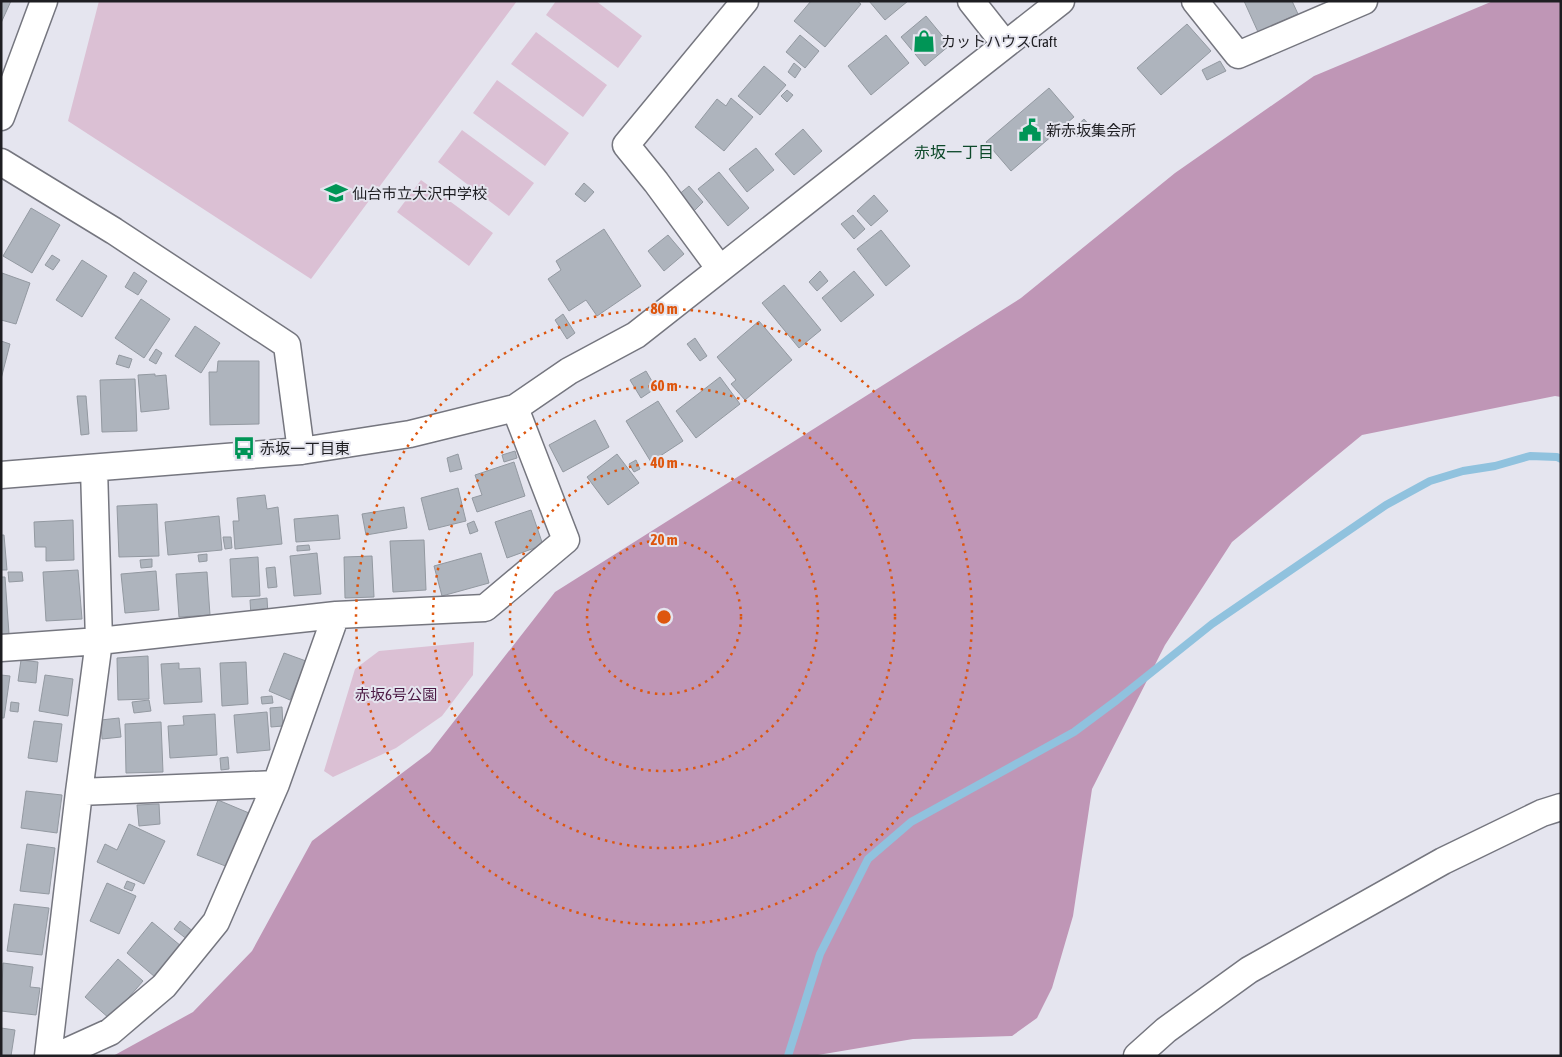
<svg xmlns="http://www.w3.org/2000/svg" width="1562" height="1057" viewBox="0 0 1562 1057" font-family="'Asap Condensed','Noto Sans JP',sans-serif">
	<rect width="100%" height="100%" fill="#e5e5ef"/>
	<!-- green -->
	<path fill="#dbc0d4" d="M99,1h418l-206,278 -243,-158z
		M556,1h40l46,35 -24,32 -72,-53z
		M536,32l71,53 -24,32 -72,-53z
		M497,80l72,53 -24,33 -72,-53z
		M462,130l72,53 -25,33 -71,-54z
		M421,180l72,53 -24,33 -72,-54z
		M474,642l-1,33 -31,41 -46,32 -63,29 -9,-6 31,-102 24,-18z"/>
	<!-- forest -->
	<path fill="#bf96b6" d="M1493,1h68v396l-6,-1 -193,39 -130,107 -67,103 -73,144 -19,127 -21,72 -15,30 -25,18 -99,3 -101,17h-699l80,-44 59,-61 60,-110 118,-89 125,-160 466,-294 154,-125 139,-97z"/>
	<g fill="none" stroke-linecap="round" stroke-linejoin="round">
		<!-- stream -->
		<path stroke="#90c2de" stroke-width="8" d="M788,1056l32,-102 48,-95 43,-37 163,-90 43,-32 95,-76 174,-119 44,-24 33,-10 32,-5 35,-10 27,1 4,2"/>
	</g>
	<!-- building -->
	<path fill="#aeb4bd" stroke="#9399a1" d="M1,1h10l-10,22z
		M811,1h46l4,3 -36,43 -31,-26z
		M869,1h39l-23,19z
		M1244,1h48l6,13 -40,18z
		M926,16l24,29 -25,21 -24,-29z
		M1187,24l24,27 -50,44 -24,-27z
		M800,35l19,16 -14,17 -19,-16z
		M886,35l23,28 -38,32 -23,-29z
		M1220,61l6,10 -19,9 -5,-10z
		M794,63l7,6 -6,9 -7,-6z
		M764,66l22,19 -26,30 -22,-19z
		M1049,88l25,29 -63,54 -25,-29z
		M787,90l6,5 -6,7 -6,-6z
		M731,98l22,19 -29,34 -29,-24 22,-28 9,7z
		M1084,119l6,7 -13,11 -5,-7z
		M803,129l19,22 -28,24 -19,-21z
		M756,148l18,22 -27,22 -18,-23z
		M719,172l30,36 -21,18 -30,-37z
		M584,183l10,9 -9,10 -10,-8z
		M689,186l14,16 -11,11 -15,-17z
		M874,195l14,16 -17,15 -14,-15z
		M31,208l29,17 -28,48 -29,-17z
		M853,215l12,14 -11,10 -13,-15z
		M604,229l37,57 -44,30 -11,-16 -17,11 -21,-32 13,-9 -5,-9z
		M881,230l29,36 -24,20 -29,-37z
		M668,235l16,19 -20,17 -16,-20z
		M52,255l8,5 -7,10 -8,-5z
		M82,260l25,16 -25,41 -26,-17z
		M820,271l8,10 -11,10 -8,-9z
		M854,271l20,24 -33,27 -19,-24z
		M134,272l13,9 -9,14 -13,-8z
		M2,273l28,10 -14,41 -15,-4z
		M784,285l37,45 -22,18 -37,-45z
		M141,299l29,20 -26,39 -29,-20z
		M563,314l12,19 -8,6 -12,-19z
		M759,321l33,39 -47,40 -14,-16 5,-4 -19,-23z
		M195,326l25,17 -19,30 -26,-17z
		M695,338l12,18 -7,5 -13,-17z
		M1,341l9,3 -9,35z
		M156,349l6,4 -6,11 -7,-4z
		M119,355l13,4 -3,9 -13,-4z
		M218,361h41v63l-49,1 -1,-53h8z
		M646,371l10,17 -15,10 -11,-18z
		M155,374v2l11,-1 3,34 -28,3 -3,-37z
		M720,377l20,27 -44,34 -20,-27z
		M135,379l2,52 -35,1 -2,-52z
		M77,396h9l3,38 -8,1z
		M658,401l25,40 -32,21 -25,-41z
		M595,420l14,27 -46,25 -14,-27z
		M515,451l2,7 -13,4 -2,-7z
		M458,454l4,15 -12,3 -3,-14z
		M617,454l22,29 -31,22 -21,-28z
		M636,460l4,9 -6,3 -5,-8z
		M514,462l11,34 -48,16 -5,-14 10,-3 -7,-20z
		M458,488l8,33 -37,9 -8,-32z
		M265,495l2,14 11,-2 4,37 -47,5 -2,-28h6l-2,-23z
		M157,504l2,52 -40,1 -2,-51z
		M404,507l3,21 -41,7 -4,-21z
		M531,510l12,35 -36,13 -12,-36z
		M338,515l2,24 -44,3 -2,-23z
		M219,516l3,34 -54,5 -3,-33z
		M73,520l1,40 -28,1v-14h-11l-1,-25z
		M474,521l4,10 -8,3 -3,-10z
		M1,535h3l3,35h-6z
		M223,537h8l1,11 -7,1z
		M424,540l2,50 -33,2 -3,-51z
		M309,545l1,5 -13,1v-5z
		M317,553l4,41 -27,2 -4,-40z
		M481,553l8,30 -47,13 -8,-30z
		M207,554v7l-8,1 -1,-7z
		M372,556l2,41 -29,1 -1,-41z
		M258,557l2,39 -28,1 -2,-38z
		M152,559v8l-11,1 -1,-8z
		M275,567l2,20 -9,1 -2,-20z
		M78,570l4,49 -36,2 -3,-49z
		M156,571l3,39 -34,3 -4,-39z
		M8,572h14l1,9 -14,1z
		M207,572l3,43 -31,2 -3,-43z
		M1,577h4l4,57h-8z
		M267,598l1,17 -17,1 -1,-16z
		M284,653l22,8 -16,39 -21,-9z
		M148,656l1,43 -31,1 -1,-42z
		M21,660l17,2 -2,21 -18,-2z
		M246,662l2,42 -26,2 -2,-43z
		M179,663v6l21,-1 2,34 -38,2 -3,-40z
		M1,675l9,1 -6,42h-3z
		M45,675l28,4 -5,37 -29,-5z
		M272,696l1,7 -11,1 -1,-7z
		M149,700l2,11 -17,2 -2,-11z
		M11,702l8,1 -1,9 -8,-1z
		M282,707l1,19 -12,1 -1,-19z
		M267,712l3,38 -33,3 -3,-38z
		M215,714l2,41 -47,3 -2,-32 16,-1 -1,-9z
		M119,718l2,19 -19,2 -1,-19z
		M34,721l28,3 -5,38 -29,-4z
		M161,722l2,50 -37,1 -1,-49z
		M228,757l1,12 -8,1 -1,-12z
		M26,791l36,4 -5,38 -36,-5z
		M218,800l31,13 -21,54 -31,-12z
		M159,804l1,20 -21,2 -2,-21z
		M129,824l36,17 -21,43 -47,-22 8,-18 12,6z
		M27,844l28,4 -6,46 -29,-3z
		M127,881l8,3 -3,7 -8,-3z
		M107,883l29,13 -17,38 -29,-13z
		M14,904l35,4 -7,47 -35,-4z
		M180,921l14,11 -6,8 -14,-11z
		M152,922l29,24 -26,31 -28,-24z
		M118,959l25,22 -33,38 -25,-22z
		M3,963l30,4 -3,20 10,1 -4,27 -35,-4z
		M1,1028l14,2 -4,26h-10z"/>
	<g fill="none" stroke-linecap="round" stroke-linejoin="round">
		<defs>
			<path id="minor" d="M971,1l34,43
				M1195,1l43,54 126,-54
				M1,117l43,-116
				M1,162l113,69 173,114 14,106
				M720,269l-64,-87 -30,-37 119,-144
				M1,475l300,-24 109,-17 105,-26 54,-37 67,-36 425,-334
				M1,648l98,-7 237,-26 149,-7 81,-68 -51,-132
				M79,792l197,-8
				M48,1056l31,-264 20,-151 -5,-173
				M57,1056l53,-24 54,-46 52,-64 60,-138 60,-169
				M1137,1056l29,-26 83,-60 194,-109 99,-48 19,-6"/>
		</defs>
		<!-- minor casing -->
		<use href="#minor" stroke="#75767f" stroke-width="29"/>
		<!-- minor -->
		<use href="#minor" stroke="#fff" stroke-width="26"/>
	</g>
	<!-- distance rings -->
	<g fill="none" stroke="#de560d" stroke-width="2.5" stroke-dasharray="2.5 5">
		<circle cx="664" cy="617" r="77"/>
		<circle cx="664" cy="617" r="154"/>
		<circle cx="664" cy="617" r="231"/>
		<circle cx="664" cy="617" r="308"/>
	</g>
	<!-- icons -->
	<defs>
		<symbol id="shop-bare" viewBox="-9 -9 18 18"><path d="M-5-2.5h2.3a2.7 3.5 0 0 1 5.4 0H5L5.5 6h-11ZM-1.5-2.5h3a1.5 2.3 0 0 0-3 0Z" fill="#009556" stroke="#e5e5ef" stroke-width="2.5" paint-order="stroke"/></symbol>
		<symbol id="civic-bare" viewBox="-9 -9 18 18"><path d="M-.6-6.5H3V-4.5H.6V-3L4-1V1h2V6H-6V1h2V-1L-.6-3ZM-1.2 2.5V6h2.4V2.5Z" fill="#009556" stroke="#e5e5ef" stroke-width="2.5" paint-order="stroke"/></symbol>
		<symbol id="school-bare" viewBox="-9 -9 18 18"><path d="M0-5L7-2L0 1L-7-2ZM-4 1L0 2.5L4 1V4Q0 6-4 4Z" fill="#009556" stroke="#e5e5ef" stroke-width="2.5" paint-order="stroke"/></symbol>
		<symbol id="bus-bare" viewBox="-9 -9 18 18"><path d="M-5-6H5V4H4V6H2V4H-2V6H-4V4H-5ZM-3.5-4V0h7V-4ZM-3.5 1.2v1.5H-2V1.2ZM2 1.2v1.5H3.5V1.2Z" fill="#009556" stroke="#e5e5ef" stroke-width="2.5" paint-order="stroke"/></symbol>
	</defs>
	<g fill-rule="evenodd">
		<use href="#shop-bare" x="908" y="25" width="32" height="32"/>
		<use href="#civic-bare" x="1014" y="114" width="32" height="32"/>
		<use href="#school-bare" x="320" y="177" width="32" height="32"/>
		<use href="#bus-bare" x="228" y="432" width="32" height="32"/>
	</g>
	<g text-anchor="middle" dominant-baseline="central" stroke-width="4" stroke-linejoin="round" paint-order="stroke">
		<!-- poi labels -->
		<g font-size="15" fill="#1e1e22" stroke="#e5e5ef" text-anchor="start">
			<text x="941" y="41">カットハウスCraft</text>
			<text x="1046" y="130">新赤坂集会所</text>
			<text x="352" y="193">仙台市立大沢中学校</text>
			<text x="260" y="448">赤坂一丁目東</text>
		</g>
		<!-- park labels -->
		<g font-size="15" fill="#4c1944" stroke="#e5e5ef">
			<text x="396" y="694">赤坂6号公園</text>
		</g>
		<!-- neighbourhood labels -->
		<g font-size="16" fill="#0d492a" stroke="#e5e5ef">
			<text x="954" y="152">赤坂一丁目</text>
		</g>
	</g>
	<circle cx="664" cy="617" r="8" fill="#de560d" stroke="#e5e5ef" stroke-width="2.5"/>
	<g font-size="15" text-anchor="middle" font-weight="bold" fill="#de560d" stroke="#e5e5ef" stroke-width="4" stroke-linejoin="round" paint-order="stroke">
		<text x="664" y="314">80 m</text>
		<text x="664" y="391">60 m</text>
		<text x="664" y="468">40 m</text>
		<text x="664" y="545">20 m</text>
	</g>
	<!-- border -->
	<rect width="1562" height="1057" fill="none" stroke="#1e1e22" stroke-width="5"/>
</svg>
